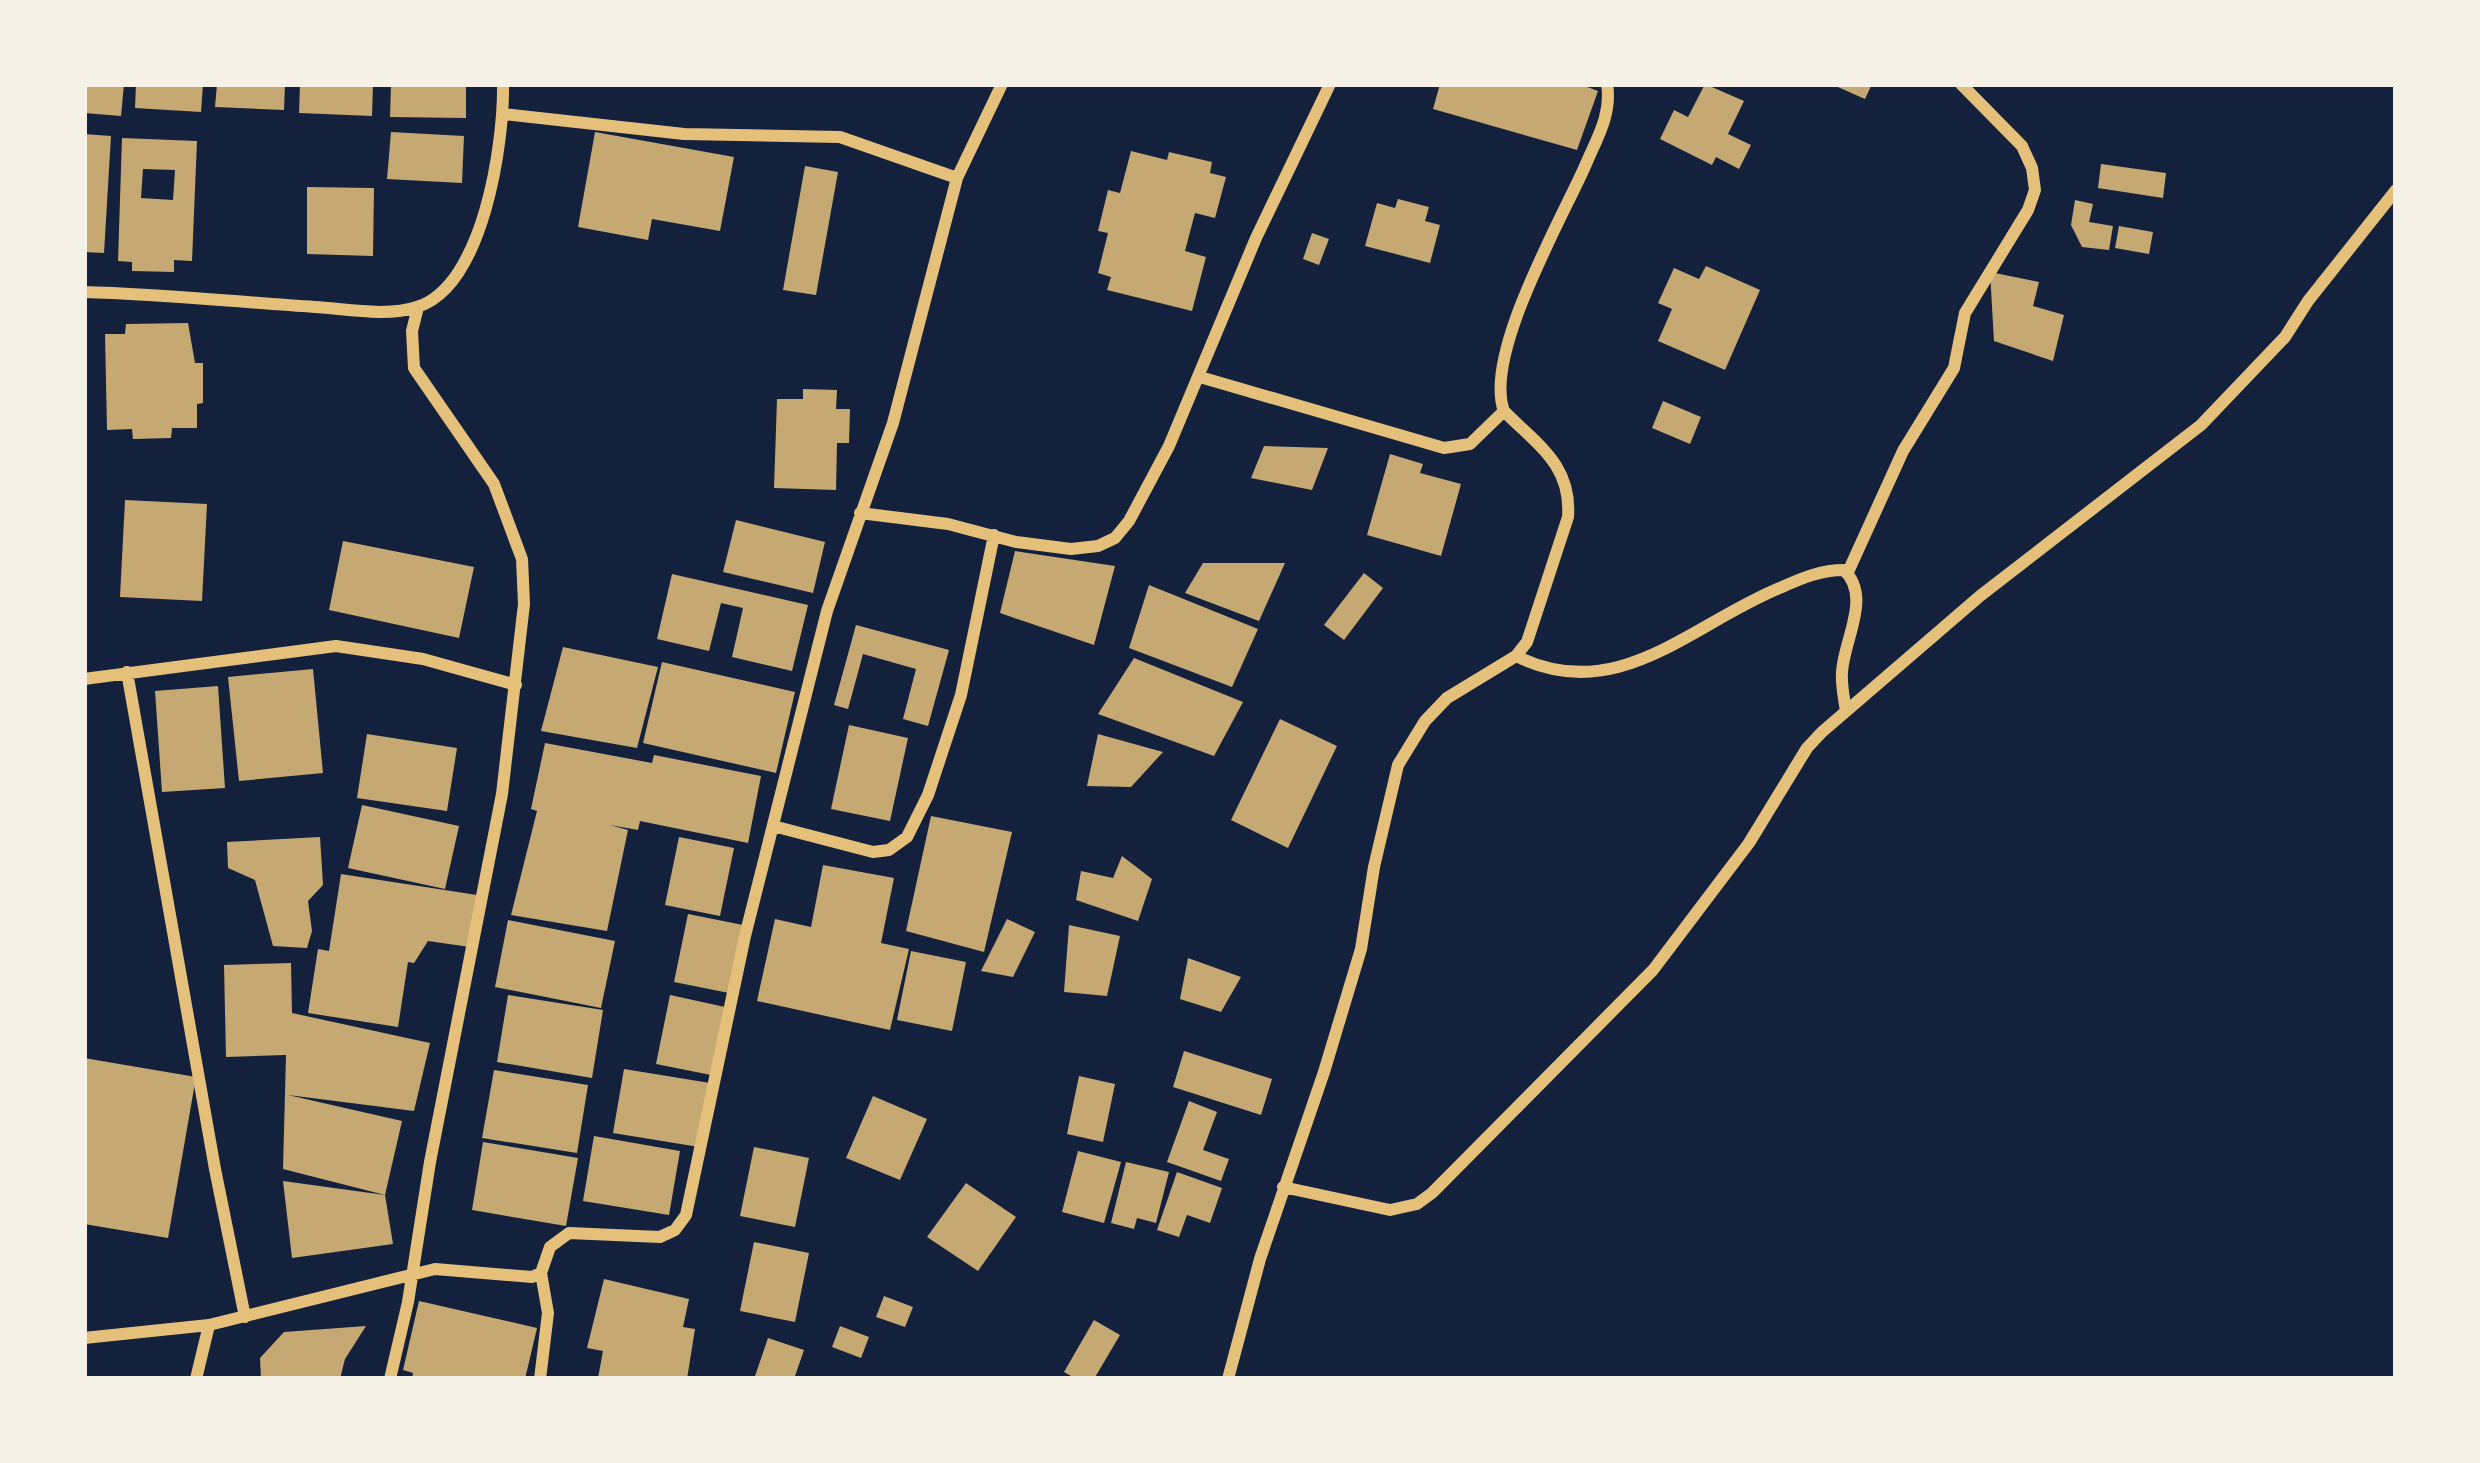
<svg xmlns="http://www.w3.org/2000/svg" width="2480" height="1463" viewBox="0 0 2480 1463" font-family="Raleway,sans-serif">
	<rect width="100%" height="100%" fill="#14213d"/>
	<!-- building -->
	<path fill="#c6a872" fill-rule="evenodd" d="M84,84h40l-3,32 -37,-3z
		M136,84h67l-2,28 -66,-4z
		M217,84h68l-1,26 -69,-3z
		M300,84h73l-1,32 -73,-3z
		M391,84h75v34l-76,-1z
		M1440,84h139l19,7 -21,59 -144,-41z
		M1705,84l39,17 -16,33 23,11 -12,24 -23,-12 -4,8 -52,-26 14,-29 14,7z
		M1831,84h41l-7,15z
		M391,132l73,4 -2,47 -75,-4z
		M595,132l139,25 -14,74 -68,-12 -4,21 -70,-13z
		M84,134l27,2 -7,117 -20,-1z
		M122,138l75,3 -5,120 -18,-1v12l-42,-1v-9l-14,-1zM143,169l32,1 -2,30 -32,-2z
		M1131,151l36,9 2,-8 43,10 -2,11 16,4 -11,41 -20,-5 -10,38 21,6 -14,54 -85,-21 4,-13 -13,-4 10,-40 -10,-2 10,-41 12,3z
		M2101,164l65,9 -3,25 -65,-10z
		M805,166l33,6 -22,123 -33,-5z
		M307,187l67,1 -1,68 -66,-2z
		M1398,199l31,8 -4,14 15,4 -10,38 -65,-17 12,-43 18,5z
		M2075,200l18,4 -4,18 24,4 -4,24 -27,-3 -11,-22z
		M2119,226l34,6 -4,22 -34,-6z
		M1312,233l17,6 -10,26 -16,-6z
		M1706,266l54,24 -35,80 -67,-29 14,-32 -14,-6 16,-35 25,11z
		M1990,272l49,10 -6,24 31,9 -11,46 -59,-20z
		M188,323l7,40h8v40l-6,1v24h-25l-1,10 -38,1 -1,-10 -25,1 -2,-96h20l1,-10z
		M803,389l34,1 -1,19h14l-1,34h-12l-1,47 -62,-2 3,-89h26z
		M1663,401l38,16 -11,27 -38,-16z
		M1264,446l64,2 -16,42 -61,-12z
		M1390,454l33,10 -3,9 41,11 -20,72 -74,-21z
		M125,500l82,4 -5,97 -82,-4z
		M736,520l89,22 -12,51 -90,-21z
		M343,541l131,26 -15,71 -130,-28z
		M1015,551l100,15 -21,79 -94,-32z
		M1203,563h82l-26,58 -74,-28z
		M1364,573l19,15 -39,52 -20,-15z
		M672,574l136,31 -16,66 -60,-14 11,-49 -22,-5 -12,48 -52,-12z
		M1149,585l109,44 -26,58 -103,-39z
		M856,625l93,25 -21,76 -25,-7 13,-50 -53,-15 -15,55 -14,-4z
		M563,647l95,20 -21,81 -96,-17z
		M1134,658l109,44 -29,54 -116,-42z
		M662,662l133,30 -19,81 -133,-30z
		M313,669l10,104 -84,8 -11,-104z
		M218,686l7,102 -63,4 -7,-101z
		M1280,719l57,27 -49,102 -57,-28z
		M849,725l59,13 -18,83 -59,-12z
		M367,734l90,14 -10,63 -90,-13z
		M1098,734l65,18 -32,35 -44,-1z
		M545,743l107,20 2,-8 107,21 -13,67 -108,-22 -2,9 -28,-5 18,5 -21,101 -96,-16 26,-104 -6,-2z
		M362,805l97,21 -14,63 -97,-21z
		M931,816l81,16 -28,120 -78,-21z
		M320,837l3,48 -15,16 4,30 -5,17 -34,-2 -18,-66 -27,-12 -1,-26z
		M679,837l55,11 -14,68 -55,-11z
		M1122,856l30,23 -14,42 -62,-21 5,-29 32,7z
		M823,865l71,13 -13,65 28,6 -19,81 -133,-29 18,-82 36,8z
		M341,874l136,21 -7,52 -42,-6 -14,22 -6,-1 -10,65 -90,-14 10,-64 11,2z
		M688,914l55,11 -14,68 -55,-11z
		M1007,919l28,13 -22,45 -32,-6z
		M508,920l107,21 -14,67 -106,-21z
		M1069,925l51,11 -13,60 -43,-4z
		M911,951l55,11 -14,69 -55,-11z
		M1188,958l53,19 -20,35 -41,-13z
		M291,963l1,50 138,30 -16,68 -126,-16 114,26 -17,74 -102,-26 3,-114 -60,2 -2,-92z
		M508,995l95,15 -11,68 -95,-16z
		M670,995l55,12 -14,68 -55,-11z
		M1184,1051l88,28 -11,36 -88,-28z
		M84,1058l112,19 -28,161 -84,-14z
		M624,1069l86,14 -11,64 -86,-14z
		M494,1070l94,15 -11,68 -95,-15z
		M1079,1076l36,8 -12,58 -36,-8z
		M873,1096l54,23 -27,61 -54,-22z
		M1189,1101l28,11 -14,38 26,9 -8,22 -54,-19z
		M594,1136l86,15 -11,64 -86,-14z
		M483,1142l95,16 -12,68 -94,-16z
		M754,1147l55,11 -14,69 -55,-11z
		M1078,1151l43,11 -17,61 -42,-11z
		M1126,1162l43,10 -13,51 -19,-5 -3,11 -23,-6z
		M1177,1172l45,16 -12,35 -23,-8 -8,22 -22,-7z
		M283,1181l102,14 8,49 -101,14z
		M966,1183l50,34 -38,54 -51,-34z
		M754,1242l55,11 -14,69 -55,-11z
		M604,1279l85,20 -6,28 12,2 -8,50 -89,-1 5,-27 -16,-3z
		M884,1296l29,11 -8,20 -29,-10z
		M419,1301l118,27 -12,51h-113l1,-6 -10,-3z
		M1094,1320l26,15 -26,44h-18l-12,-7z
		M366,1326l-21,33 -5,20h-79l-1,-21 24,-26z
		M840,1326l29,11 -8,21 -29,-11z
		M768,1338l36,12 -10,29h-40z"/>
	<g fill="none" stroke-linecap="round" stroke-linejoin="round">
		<!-- minor -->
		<path stroke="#e5c07b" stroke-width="12" d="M504,114l180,20 156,3 117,41
			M84,292c77,2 154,10 231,15 32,2 72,10 102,0 67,-21 87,-165 86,-223
			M1200,377l244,71 26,-4 34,-33
			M860,513l88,11 68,18 55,7 27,-3 17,-8 14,-17 40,-75 87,-208 74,-154
			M1848,572l55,-121 51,-83 11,-55 63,-103 7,-20 -3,-22 -10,-22 -61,-62
			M1516,656c102,51 176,-33 266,-69 20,-9 39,-17 62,-17 28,27 0,69 -2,102 -1,13 2,26 4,39
			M127,672l88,497 30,148
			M84,679l252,-33 87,13 93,26
			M773,826l100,26 16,-2 18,-13 21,-42 33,-100 33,-160
			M1283,1187l107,23 27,-6 15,-11 221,-223 96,-127 58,-95 15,-16 158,-136 221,-171 84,-88 23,-36 88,-111
			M84,1338l125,-13 226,-56 97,8 9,-4 9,-26 19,-14 91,4 15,-7 11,-15 59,-279 82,-325 66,-188 64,-245 45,-94
			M196,1379l13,-54
			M390,1379l18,-77 22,-140 72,-368 22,-190 -2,-45 -28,-75 -80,-116 -2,-37 6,-24
			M540,1379l8,-66 -7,-40
			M1228,1379l32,-120 64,-187 37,-123 13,-82 24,-102 27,-44 22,-23 69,-42 11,-14 41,-125c4,-53 -32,-73 -64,-106 -21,-56 58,-192 82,-247 11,-26 26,-50 21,-80"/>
	</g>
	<!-- border -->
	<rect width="2480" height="1463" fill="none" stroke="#f6f1e7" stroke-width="174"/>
</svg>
